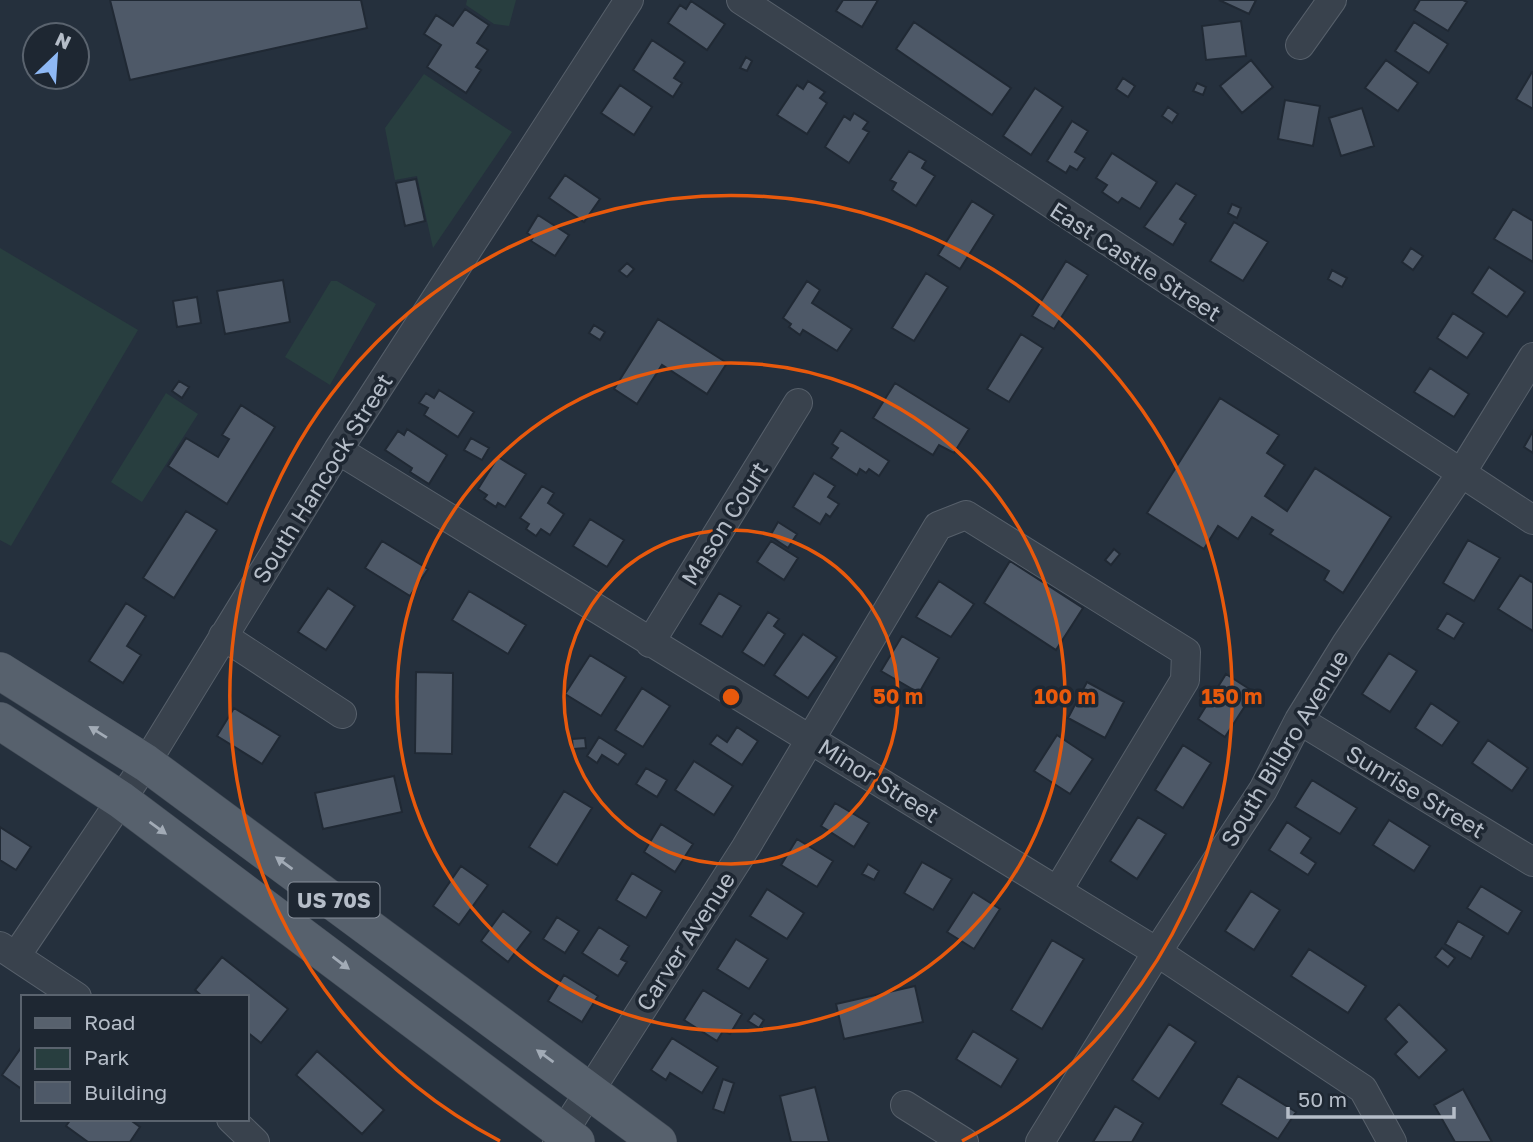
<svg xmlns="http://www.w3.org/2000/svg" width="1533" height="1142" viewBox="0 0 1533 1142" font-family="'Golos Text',sans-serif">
	<rect width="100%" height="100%" fill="#25303d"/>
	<!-- green -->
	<path fill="#283e3f" d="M467,0h49l-7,26 -15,-2 -28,-19z
		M424,74l88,58 -79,116 -16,-72 -22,4 -10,-52z
		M0,248l138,82 -127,216 -11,-6z
		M331,281h6l39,23 -46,81 -45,-28z
		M166,393l32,21 -56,88 -31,-20z"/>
	<!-- building -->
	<path fill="#4e5968" stroke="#202934" stroke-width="2" d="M110,0h251l6,28 -237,52z
		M843,0h35l-16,27 -26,-16z
		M1219,0h37l-7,14z
		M1420,0h43l4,2 -19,29 -34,-21z
		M691,1l34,23 -18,26 -39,-27 12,-18 6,4z
		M465,9l24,16 -12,18 11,7 -12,17 5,3 -15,23 -39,-26 14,-22 -17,-11 12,-19 17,11z
		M1241,21l5,35 -40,4 -4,-34z
		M914,22l97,66 -19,27 -96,-66z
		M1414,22l34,22 -19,29 -34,-22z
		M652,40l33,22 -11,16 8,5 -9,14 -40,-27z
		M746,57l6,4 -5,10 -7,-3z
		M1251,60l22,27 -31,26 -22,-27z
		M1386,60l32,23 -20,28 -33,-23z
		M1532,72h1v37l-17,-10z
		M1123,78l12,8 -7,11 -12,-8z
		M808,81l17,11 -5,6 7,5 -20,31 -30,-19 20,-30 6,4z
		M1197,83l9,4 -3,8 -10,-4z
		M620,85l32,22 -18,28 -33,-22z
		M1035,88l28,19 -32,48 -28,-19z
		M1285,100l35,6 -7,40 -35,-7z
		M1168,107l10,7 -6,9 -10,-7z
		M1362,108l12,38 -33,10 -12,-38z
		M854,113l14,9 -5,7 6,3 -20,31 -24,-16 19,-31 6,4z
		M1072,121l16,10 -13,21 10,6 -8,12 -7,-4 -4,7 -19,-12z
		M909,151l17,10 -4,7 13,8 -19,30 -24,-16 4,-7 -6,-3z
		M1112,153l45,29 -17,27 -18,-11 -4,5 -16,-11 5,-7 -11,-7z
		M565,175l35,24 -16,23 -35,-24z
		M416,179l9,42 -20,5 -9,-43z
		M1176,183l20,12 -16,24 6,4 -13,22 -29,-18z
		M972,201l22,14 -34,54 -22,-14z
		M1232,204l9,4 -4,10 -9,-5z
		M1513,209l20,12v41l-39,-23z
		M538,215l31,20 -14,21 -24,-15 2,-4 -6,-4z
		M1234,222l34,20 -25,39 -33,-20z
		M1411,248l12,8 -10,14 -11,-8z
		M1066,261l22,14 -34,54 -22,-13z
		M627,263l7,6 -7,8 -8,-6z
		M1489,267l36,25 -18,25 -35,-24z
		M1332,270l15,8 -5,9 -14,-8z
		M926,273l22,14 -34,54 -22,-13z
		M283,280l7,42 -65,12 -8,-43z
		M807,281l13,9 -8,13 40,26 -15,22 -34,-21 -3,5 -11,-8 2,-3 -8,-6z
		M197,297l4,26 -24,4 -4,-26z
		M1453,313l31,20 -17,25 -30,-20z
		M658,319l69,44 -20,31 -45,-29 -25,39 -23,-15z
		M594,325l11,7 -5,8 -11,-7z
		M1021,334l22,14 -34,54 -22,-13z
		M1430,368l39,26 -15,23 -40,-25z
		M179,381l10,6 -7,11 -10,-7z
		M895,383l74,46 -15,24 -15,-8 -6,10 -60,-37z
		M439,390l35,22 -16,25 -34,-22 4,-7 -9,-5 7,-10 8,5z
		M1220,398l59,37 -12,18 18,12 -20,31 22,15 28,-43 76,49 -48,76 -19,-13 5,-9 -59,-37 3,-4 -21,-13 -14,22 -20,-13 -14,23 -57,-36z
		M241,405l34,22 -48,77 -59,-38 18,-28 32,19 11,-18 -7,-4z
		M407,429l40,26 -18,29 -19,-12 2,-4 -27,-18 13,-19 6,4z
		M841,430l48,31 -10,15 -10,-7 -3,4 -6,-4 -3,6 -26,-17 7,-10 -6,-4z
		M1533,431v22l-9,-6z
		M471,438l18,10 -7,12 -18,-10z
		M498,457l28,17 -21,33 -7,-4 -2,4 -12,-8 3,-4 -9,-6z
		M814,473l21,13 -7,11 11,7 -9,13 -4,-3 -6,10 -27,-17z
		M542,486l12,7 -6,10 16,11 -14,21 -9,-6 -5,7 -10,-7 3,-5 -9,-6z
		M186,511l31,19 -43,68 -31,-20z
		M590,519l34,21 -17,27 -34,-21z
		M778,522l19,12 -9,14 -18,-12z
		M1468,540l32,18 -26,43 -31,-18z
		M382,541l46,28 -18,27 -45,-28z
		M771,541l27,17 -14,22 -27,-18z
		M1114,549l6,5 -9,11 -6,-5z
		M1010,561l73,47 -27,42 -72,-47z
		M1520,575l13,8v48l-35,-22z
		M939,581l35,23 -23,33 -35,-20z
		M328,588l27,18 -29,44 -28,-18z
		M469,591l57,34 -18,29 -56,-34z
		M719,593l22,13 -19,31 -22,-13z
		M126,603l20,13 -19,30 14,9 -18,28 -34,-22z
		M768,612l11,7 -5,7 11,8 -21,32 -22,-14z
		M1447,613l17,10 -10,16 -17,-10z
		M803,634l34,23 -29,41 -34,-23z
		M902,636l37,22 -20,35 -38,-22z
		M1389,653l28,18 -27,41 -28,-18z
		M590,655l36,22 -25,39 -36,-22z
		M416,672l37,1 -1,81 -37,-1z
		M1226,674l28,18 -29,45 -27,-18z
		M1087,682l37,20 -19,36 -37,-20z
		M642,688l28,18 -27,41 -28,-17z
		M1431,703l28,19 -17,24 -27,-18z
		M234,708l46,28 -18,28 -45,-28z
		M737,727l21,14 -16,24 -32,-21 7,-9 10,7z
		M1057,735l36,24 -23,35 -36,-23z
		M599,737l27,17 -8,11 -16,-10 -5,8 -10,-7z
		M585,738l1,10 -13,1 -1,-10z
		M1488,740l40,28 -16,23 -40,-28z
		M1183,745l28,18 -28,45 -28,-18z
		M694,761l39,25 -19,29 -39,-25z
		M646,768l21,12 -10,17 -21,-13z
		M394,776l8,36 -79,17 -8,-36z
		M1312,780l45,28 -17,26 -45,-27z
		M564,791l28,17 -35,57 -28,-18z
		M835,803l34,20 -15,24 -33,-21z
		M1138,817l28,17 -29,45 -27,-18z
		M1389,820l41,26 -16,25 -41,-26z
		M1287,822l24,16 -10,15 15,10 -8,12 -39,-25z
		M661,824l32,20 -18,28 -31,-20z
		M0,827l31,20 -15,23 -16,-10z
		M797,839l36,22 -16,26 -36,-22z
		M922,862l30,17 -19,31 -29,-17z
		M868,864l11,7 -5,9 -12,-6z
		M461,866l27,19 -29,40 -26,-19z
		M632,873l30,18 -16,27 -30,-18z
		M1481,886l41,25 -14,23 -41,-26z
		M767,889l37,24 -17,26 -37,-23z
		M1251,891l29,19 -26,40 -29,-19z
		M973,892l27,17 -26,40 -27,-17z
		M503,911l28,21 -23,30 -27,-21z
		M557,917l22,14 -14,22 -22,-14z
		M1458,921l26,15 -13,23 -26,-15z
		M599,927l30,19 -8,13 6,3 -9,14 -36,-23z
		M736,939l32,20 -19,30 -32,-20z
		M1052,940l32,19 -42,70 -31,-19z
		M1442,948l13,10 -7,9 -13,-10z
		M1309,949l57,37 -18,27 -57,-37z
		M222,957l66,52 -27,34 -14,-11v-35h-44l-8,-7z
		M564,975l34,21 -16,26 -34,-21z
		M915,986l8,36 -79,17 -8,-35z
		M703,990l39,24 -12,20 -7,-3 -6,10 -33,-21z
		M1399,1004l48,46 -28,28 -24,-24 12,-12 -22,-23z
		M754,1013l10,7 -5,8 -11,-7z
		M1169,1024l27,18 -37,57 -27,-19z
		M973,1031l45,28 -17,28 -45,-28z
		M672,1038l46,29 -16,26 -32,-20 -4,7 -15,-10z
		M23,1045v45l-21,-15z
		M317,1051l67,59 -22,24 -66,-59z
		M1238,1076l58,36 -18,27 -57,-35z
		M723,1079l11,4 -10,30 -11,-4z
		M815,1087l14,55h-38l-11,-46z
		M1463,1089l29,53h-37l-21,-37z
		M1115,1106l28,17 -11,19h-39z
		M71,1119h58l11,8 -10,15h-42l-22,-16z"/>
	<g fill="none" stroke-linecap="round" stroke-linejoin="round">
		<defs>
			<path id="minor" d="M741,0l792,520
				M1300,45l32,-45
				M338,450l819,502 206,137 29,53
				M223,636l119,78
				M650,643l148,-240
				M1299,720l234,142
				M0,946l77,51
				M16,956l130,-193 192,-313 291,-450
				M905,1105l59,37
				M231,1119l24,23
				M557,1142l189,-295 192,-321 28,-11 220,137 -1,28 -127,210
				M1040,1142l117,-190 106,-162 36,-70 47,-76 114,-169 73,-118"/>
			<path id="major" d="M0,671l146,92 512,379
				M0,721l121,79 455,342"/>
		</defs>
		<!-- minor casing -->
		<use href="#minor" stroke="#57606b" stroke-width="30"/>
		<!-- major casing -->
		<use href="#major" stroke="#424b56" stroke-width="38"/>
		<!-- minor -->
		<use href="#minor" stroke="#39424d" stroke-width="28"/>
		<!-- major -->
		<use href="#major" stroke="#57616d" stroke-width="37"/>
	</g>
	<!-- one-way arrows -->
	<defs><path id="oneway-solid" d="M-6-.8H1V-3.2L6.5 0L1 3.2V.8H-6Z" transform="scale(1.75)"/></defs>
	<g fill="#a2abb6">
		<use href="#oneway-solid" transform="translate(98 732) rotate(-148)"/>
		<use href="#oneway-solid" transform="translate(158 828) rotate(36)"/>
		<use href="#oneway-solid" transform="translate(284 863) rotate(-144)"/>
		<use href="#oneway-solid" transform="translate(341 963) rotate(37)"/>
		<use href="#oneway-solid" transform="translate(545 1056) rotate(-144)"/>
	</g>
	<!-- distance rings -->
	<g fill="none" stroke="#e8590c" stroke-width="3.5">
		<circle cx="731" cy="697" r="167"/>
		<circle cx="731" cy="697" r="334"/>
		<path d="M500 1141A501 501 0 1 1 962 1141"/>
	</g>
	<g text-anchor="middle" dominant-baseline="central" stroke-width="7" stroke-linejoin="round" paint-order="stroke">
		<!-- shield labels -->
		<rect fill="#1e2732" stroke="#88909b" stroke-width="2" x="288.5" y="882.5" width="91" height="35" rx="5"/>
		<g font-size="21" font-weight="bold" fill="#b5bdc8">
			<text x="334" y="900">US 70S</text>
		</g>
		<!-- street labels -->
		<g font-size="23" fill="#b5bdc8" stroke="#1e2732">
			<text transform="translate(1136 261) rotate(33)">East Castle Street</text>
			<text transform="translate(322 478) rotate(-58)">South Hancock Street</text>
			<text transform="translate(724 523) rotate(-58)">Mason Court</text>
			<text transform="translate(1284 748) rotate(-59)">South Bilbro Avenue</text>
			<text transform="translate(879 780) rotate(32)">Minor Street</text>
			<text transform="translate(1416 791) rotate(31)">Sunrise Street</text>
			<text transform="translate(685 941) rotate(-57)">Carver Avenue</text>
		</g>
	</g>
	<circle cx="731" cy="697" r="10" fill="#e8590c" stroke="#1e2732" stroke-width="3.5"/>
	<g font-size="21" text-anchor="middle" font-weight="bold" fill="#e8590c" stroke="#1e2732" stroke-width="7" stroke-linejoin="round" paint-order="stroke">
		<text x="898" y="704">50 m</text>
		<text x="1065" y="704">100 m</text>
		<text x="1232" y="704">150 m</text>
	</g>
	<!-- legend -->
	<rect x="21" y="995" width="228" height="126" fill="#1e2732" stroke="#5a636e" stroke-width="2"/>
	<rect x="35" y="1018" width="35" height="10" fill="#57616d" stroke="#5a636e" stroke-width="2"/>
	<text x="84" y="1030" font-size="21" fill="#b5bdc8">Road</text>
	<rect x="35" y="1048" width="35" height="21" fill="#283e3f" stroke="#5a636e" stroke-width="2"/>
	<text x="84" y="1065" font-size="21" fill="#b5bdc8">Park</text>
	<rect x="35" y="1082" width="35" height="21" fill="#4e5968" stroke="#5a636e" stroke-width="2"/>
	<text x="84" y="1100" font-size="21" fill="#b5bdc8">Building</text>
	<!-- north arrow -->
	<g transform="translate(56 56) rotate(25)"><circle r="33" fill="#1e2732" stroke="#5a636e" stroke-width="2"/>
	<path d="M0-5L12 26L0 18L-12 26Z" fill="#8eb8f4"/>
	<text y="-10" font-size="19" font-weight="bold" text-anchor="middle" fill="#b5bdc8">N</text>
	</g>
	<!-- scale -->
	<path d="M1288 1107v10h166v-10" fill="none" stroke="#b5bdc8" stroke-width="3.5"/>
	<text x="1298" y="1107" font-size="21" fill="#b5bdc8" stroke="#1e2732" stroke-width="5" paint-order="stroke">50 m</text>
</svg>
